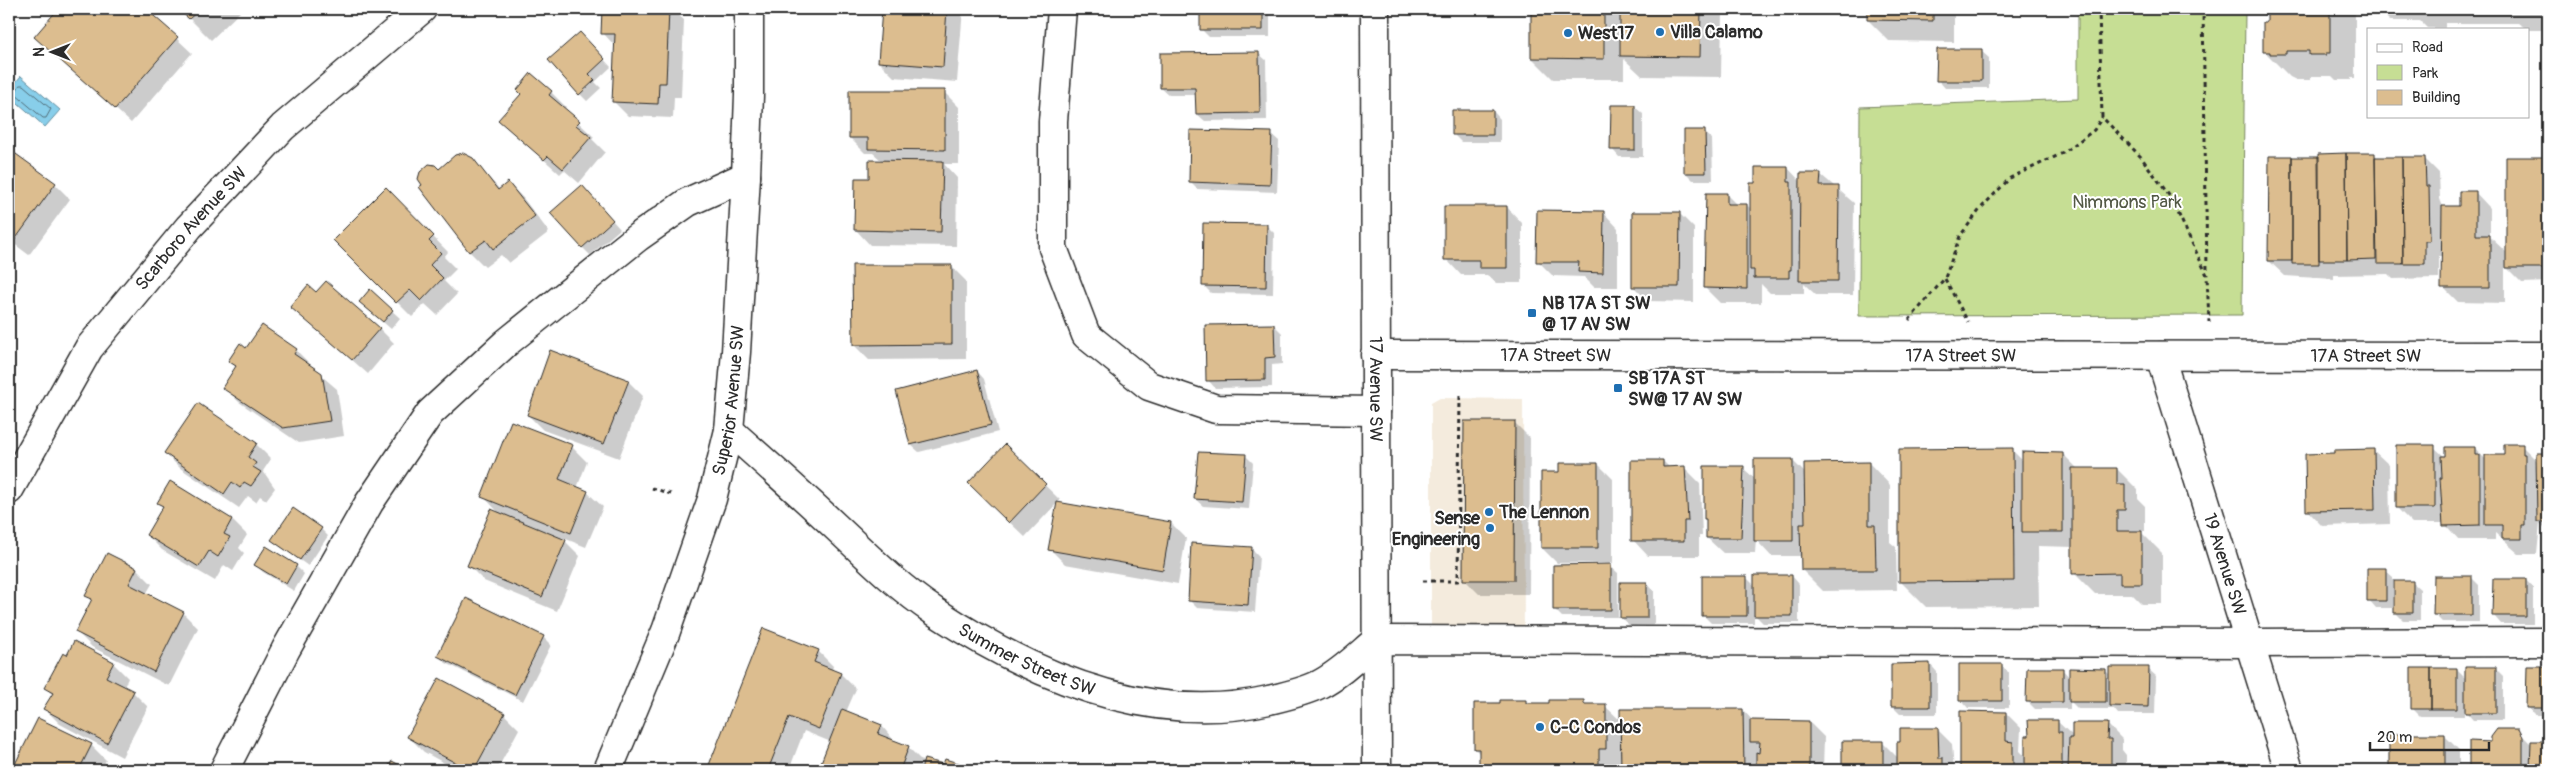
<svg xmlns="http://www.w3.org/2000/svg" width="2557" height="779" viewBox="0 0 2557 779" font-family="Pangolin,sans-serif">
	<rect width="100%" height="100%" fill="#fff"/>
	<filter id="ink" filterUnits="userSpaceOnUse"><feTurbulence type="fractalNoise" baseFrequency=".02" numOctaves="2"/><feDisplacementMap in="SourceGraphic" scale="10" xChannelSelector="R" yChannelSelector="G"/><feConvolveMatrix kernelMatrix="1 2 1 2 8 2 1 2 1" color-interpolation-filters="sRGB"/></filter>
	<g filter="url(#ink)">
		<!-- built -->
		<path fill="#f4ebdd" d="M1440,398l83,1 1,243h-93v-239z"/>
		<!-- green -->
		<path fill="#c6de94" stroke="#788460" d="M2078,9h167l-3,306 -383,1 1,-209 218,-8z"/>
		<!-- water -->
		<path fill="#88ceea" stroke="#638d9e" d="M21,76l39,34 -15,17 -36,-32v-5z"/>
		<!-- shadow -->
		<path fill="#0003" d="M60,9h85l47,44 -61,70 -95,-87z
			M180,9h63l-32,31z
			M604,9h68l12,11 -3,77h-7l-1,21 -45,-2 -15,-15 2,-55 -12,-13z
			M883,9h80l-6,73 -63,-5 -15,-15z
			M1201,9h69v28h-61l-8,-8z
			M1533,9h187l2,2 -1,66 -79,-1 -18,-17v20h-71l-21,-21z
			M1868,9h86v33l-65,-1 -21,-21z
			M2268,9h87v69h-4v2h-15l-4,-4h-21v4h-15l-6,-3 -26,-26z
			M2378,9h170v13h-3v8h-17l-10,-7h-73v5h-18l-7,-7h-30z
			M587,41l24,26 -16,15 6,6 -14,13 -7,-7z
			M1981,51l8,7v30h-44l-7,-8z
			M1258,53l8,7 1,60 -62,1 -8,-7v-19h-28l-8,-7z
			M551,92l15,15 -2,2 30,28 -2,2 13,13 -26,31 -15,-13 -4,4 -60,-54z
			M944,92l15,15v57h-15l13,14 -1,68 -86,-1 -15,-16 15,-49 12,-19 -9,-8h-8l-15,-15z
			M1635,107l8,7v43h-24l-7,-8z
			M1493,111l7,8v23h-39l-8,-8z
			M1704,132l8,7 1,41h-20l-7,-7z
			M1271,134l8,7 -2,51 -80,-3 -7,-7z
			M9,150l46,34 15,15 -41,56 -20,-15z
			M2374,154l5,5 45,-1 15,15 1,26 3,8 17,1 15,-16 15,16v29l17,16v-94h41v123l-26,1 -17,-17v37l-47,-1 -15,-15v-31h-4v22l-46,1 -5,-5 -54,1v4l-49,-3 -16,-15 52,-102z
			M472,159l28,31 8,-7 15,15 26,34 -40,31 -8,-8 -16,12 -15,-15 -49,-64 18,-18z
			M1788,168l13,14 19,-8 34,29 -1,92h-37l-12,-11v9h-34l-9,-9v19h-41l-15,-15 21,-94 11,11h10l5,5 4,-26z
			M386,189l62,63 -4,5 12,12 -12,12 13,13 -20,21 -12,-11 -13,13 -77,-77z
			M590,195l30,34 -30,26 -8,-8z
			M1507,207l15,16v60h-26l-9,-8h-26l-15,-16z
			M1603,212l15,16v59h-24l-10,-10 -31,-1 -15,-15z
			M1679,213l15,15v74l-46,-1 -15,-15z
			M1266,225l8,8 -1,61 -62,-1 -7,-7z
			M951,266l15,15v78l-97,1 -15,-15z
			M370,291l30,27 -9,11 -23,-20z
			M317,294l62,34 15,15 -26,31 -76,-67z
			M1274,325l8,8v31l-10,1v22l-57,1 -7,-8z
			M247,349l49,1 15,15 -1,1 27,23 7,47 -45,7 -60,-41 -15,-15 13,-19 -8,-7z
			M977,371l7,8 14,53 -79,20 -8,-7 -14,-53z
			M628,381l15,15 -24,62 -76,-28 -15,-15z
			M1515,423l15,15 -1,156h-50l-15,-15z
			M256,444l15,15 -8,12 12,17 -9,12 -6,-4 -4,6 -8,-6 -9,12 -59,-40 -15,-15z
			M1005,446l55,54 -35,37 -41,-39z
			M2522,446l15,15v-6h11v77l-8,-8 -3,30h-18l-24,-21v7h-36l-15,-17h-32l-15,-15 37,-61 12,11 29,-10 11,12 19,-4z
			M572,447l15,15 -10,26 10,4 16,15 -17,40 -25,-10 19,19 -23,55 -73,-30 -15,-15 32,-51 -18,-19z
			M2012,450l11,11 40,-7 15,15h39l21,21v9l7,7v25h-5l22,22v51h-20l-10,-10h-37l-21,-21v-26l-36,-1 1,60 -113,1 -26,-26z
			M2373,450l16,15 1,59 -68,2 -15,-16z
			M1245,455l8,8 -4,46 -46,-3 -8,-7z
			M1792,460l13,13 64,-10 21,22v57l6,5 1,43 -74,1 -21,-21v-14h-31l-15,-16 -1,13h-32l-16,-15v-17l-2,-3 38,-50 12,11z
			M1663,461l7,7h15l15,15 2,53h-3v20h-51l-15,-16z
			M1598,464l15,15v84h-56l-15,-15 18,-75z
			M170,483l62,37 15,15 -8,13 5,5 -11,18 -9,-6 -9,16 -53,-31 -15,-15 17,-27 -5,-6z
			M1171,523l15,15 -8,46 -113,-20 -15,-15z
			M321,529l7,7 -20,30 -36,-26z
			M266,548l30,18 8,8 -10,17 -31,-19 -7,-7z
			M1251,548l8,8 -4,56 -58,-4 -8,-8z
			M107,555l30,14 15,15 -6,10 37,19 15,15 -29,58 -77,-39 -15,-15 15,-31 -5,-6z
			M1610,566l8,7v44h-56l-7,-7z
			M2385,570l8,7v31h-17l-7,-8z
			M1792,576l7,8v39h-36l-9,-9v9h-43l-8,-8 43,-38 9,9z
			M2471,577l8,8v37h-37l-7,-7z
			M2526,580l7,8v36h-32l-7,-8z
			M2412,582l8,7v31h-17l-7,-7z
			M1647,583l7,8v34h-25l-8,-7z
			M764,629l54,22 15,15 -1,5 9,3 15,15 -10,23 36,14 14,17 13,5 15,15 44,4 3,3h-151l11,-28 -27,-11 -15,39h-81z
			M543,637l8,8 -28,56 -77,-38 -8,-7z
			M74,643l39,20 15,15 -4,9 9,5 15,15 -26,50 -62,-33 -15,-15 8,-14 -7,-7z
			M1930,664l7,8v42h-37l-7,-7z
			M2001,665l8,8v35h-41l-7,-8z
			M2495,668l8,8v44h-30l-9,-10v6h-44l-8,-8 44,-39 10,10z
			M2528,668h20v47h-13l-8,-8z
			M2062,669l8,9 35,-8 5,5 38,-6 8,7 -1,38h-37l-4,-5h-36l-8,-8v8h-35l-8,-8z
			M1525,701l4,3 54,-3 5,5h17l17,16 121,-12 11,12h55l15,15 -1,33h-343v-16l-5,-5v-45z
			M1961,713h45l15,15 -1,23 6,6 4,-20 27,-16 17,16 33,-13 15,15v11l4,5v15h-165z
			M504,714l15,15 -22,41h-40l-33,-18 -15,-15z
			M39,720l52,25 15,15 -5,10h-87z
			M1937,729l15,15 2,26h-110l-1,-27 39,-1 16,16z
			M2518,731l12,12h18v27h-78v-27h22z
			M2390,735h54l15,15v20h-69z"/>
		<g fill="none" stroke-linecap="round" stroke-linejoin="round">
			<!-- shore -->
			<path stroke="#506c77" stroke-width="1" d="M20,85h3l28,24 -5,9h-3l-28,-24z"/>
		</g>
		<!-- building -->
		<path fill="#dcbd8f" stroke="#2b2b2b" d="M58,9h88l32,28 -63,72 -81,-72z
			M178,9h22l-11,10z
			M602,9h67l-3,74h-7l-1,21 -46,-2 3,-68h-14z
			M882,9h65l-4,58 -65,-5z
			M1200,9h63v21h-63z
			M1531,9h73v50l-73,-1z
			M1620,9h81l-1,48 -80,-1z
			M1867,9h66v12l-66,-1z
			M2267,9h63v44h-4v2h-17v-4h-23v3h-16v-2h-7v-30h4z
			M580,32l25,27 -16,15 6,6 -16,15 -31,-35z
			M1937,49h45v32h-46z
			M1259,52l1,61 -64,1 -1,-26h-35v-35z
			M531,73l21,18 -3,4 31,26 -4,4 15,12 -28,32 -15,-13 -4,4 -46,-40 23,-26 -4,-4z
			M849,90h96v60l-77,-1v-11h-19z
			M1611,105h24v45h-25z
			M1452,110h41v25h-41z
			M1190,130l82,2 -2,53 -81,-3z
			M1684,130h21l1,43h-22z
			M9,149l47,34 -42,58 -5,-3z
			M463,153l10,5 25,32 10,-8 27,34 -42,33 -7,-9 -17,12 -50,-65 3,-2 -4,-6 2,-7 9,-8 6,1 4,4 16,-14z
			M2346,153h29l1,106 -29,1z
			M2346,153l1,107h-28l-1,-106z
			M2269,156h23v105h-24z
			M2292,157h27v107h-27z
			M2375,157h27l1,107h-26z
			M2402,157h23l1,29h3l1,55h-5v23h-22z
			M2506,157h42v111h-42z
			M869,160l74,1 -2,71 -87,-2 1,-52h14z
			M1755,167h33v15h3v88h-2v8h-35v-8h-4v-87h5z
			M1800,173h21l-1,13h19l-1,95h-39z
			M582,185l31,35 -31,28 -32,-35z
			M386,187l48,49 -5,5 12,12 -11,12 13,13 -22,23 -11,-11 -14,13 -63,-63z
			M2459,191h17v44h14v53h-49l1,-82h17z
			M1706,193h21v11h20v85l-43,-1z
			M1444,206h63v62h-28v-8h-35z
			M1537,210l67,1 -1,62 -25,-1 1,-10h-43z
			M1632,212h48l-1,75h-47z
			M1203,223l64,1 -1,63 -64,-1z
			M852,265h100v79l-99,1z
			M326,281l54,47 -28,32 -62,-53 18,-22 8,7z
			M370,289l23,21 -10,12 -24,-20z
			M1274,324l1,33 -10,1v22l-59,1 -1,-56z
			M262,325l35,24 -3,5 28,19 8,48 -47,7 -61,-40 14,-22 -8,-5 12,-18 6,5z
			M550,350l79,30 -25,64 -77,-29z
			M977,370l14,55 -81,20 -14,-54z
			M198,403l59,40 -9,14 8,6 -3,4 8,5 -10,14 -7,-4 -4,6 -8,-6 -8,12 -60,-41z
			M511,421l62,24 -14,34 29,12 -17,42 -90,-36z
			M1464,421h51l-1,159h-51z
			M1005,444l41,40 -37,39 -41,-40z
			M2504,444h19v10h2v71h-3v14h-20v-14h-17v-70h19z
			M2396,445h39v63h-39z
			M2445,447h30v8h5v70l-37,1 -3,-48h2l-1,-22h4z
			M2013,448l1,133 -115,1v-133z
			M2374,449l1,61 -69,1 -1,-57 29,-1v-3z
			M1198,452l48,2 -4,48 -48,-3z
			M2022,452l41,1v79h-41z
			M2536,453h12v69h-11z
			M1754,459h39v82h-39z
			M1631,460h32v7l22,-1 3,55h-4v20h-53z
			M1869,462v63h6l1,45h-75l-1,-46h5l-1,-61z
			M1559,463h39v85h-57v-76h18z
			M1704,466h40l-3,72h-35v-19h-2z
			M2072,468h45v16h8v26h-8v21h25v53h-22v-11l-48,1z
			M170,481l62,38 -8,15 6,3 -12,20 -9,-6 -10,16 -53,-32 17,-29 -6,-3z
			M1057,502l114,20 -8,48 -115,-20z
			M293,508l29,20 -22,32 -29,-20z
			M491,509l75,31 -24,57 -75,-31z
			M1191,543l61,4 -4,58 -60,-4z
			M266,546l31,19 -11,19 -32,-19z
			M107,553l30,15 -8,16 55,28 -30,60 -79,-40 17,-33 -7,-3z
			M1611,564v46h-58v-45z
			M2367,568h19v33h-19z
			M1754,575h38v41h-38z
			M1702,576h45v40h-45z
			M2434,576h38v39h-39z
			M2493,579h33v37h-34z
			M2394,581h19v32h-19z
			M1620,582h27v36h-27z
			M466,598l78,38 -29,59 -78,-39z
			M763,628l56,22 -5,12 27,11 -22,56 -30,-12 -21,53h-61z
			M74,641l40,21 -8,15 28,14 -27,52 -64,-34 10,-16 -9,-5 19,-35 4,2z
			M1930,663v44h-39v-43z
			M1959,664h43v37h-43z
			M2527,666h21v42h-22z
			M2109,667h40l-1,40 -39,-1z
			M2465,667h31v46h-31z
			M2027,668h36v34h-37z
			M2069,668l37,1v33h-37z
			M2411,668h20v41h-20z
			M2431,668h26v41h-26z
			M439,678l66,35 -31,57h-5l-62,-33z
			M1500,700h26v3h23v-3h35v4h22v45h-7v21h-120v-21h-5v-46h26z
			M842,709l40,16 -4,9 31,12 -9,24h-82z
			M1620,709h123l1,61h-123z
			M1960,711l46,1v29l7,1v28h-53z
			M38,718l54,26 -13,26h-67z
			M1750,720l59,1v49h-53v-18l3,1 1,-11h-10z
			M2028,720h30v12h4v38h-37v-34h4z
			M2072,723h36l-1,16h4v31h-43l1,-32h3z
			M1900,728h38l1,30h4v12h-46v-28h3z
			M2497,729h22l4,8v33h-54v-29l22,1v-5z
			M2389,734h56v36h-56z
			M1842,741h41v29h-41z
			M2531,741h17v29h-18z
			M924,759l19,5 2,-5 23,7 -1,4h-46z
			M392,761l17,9h-23z"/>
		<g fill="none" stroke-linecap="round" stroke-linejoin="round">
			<defs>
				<g id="minor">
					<path d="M1062,9l-9,112v127l33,87 63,51 67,23 160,2"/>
					<path id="s1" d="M1375,355l1173,1"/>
					<path id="s2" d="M2160,356l129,414"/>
					<path id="s3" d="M729,430c36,32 72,64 107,97 31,29 62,60 98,84 97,64 217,116 335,89 17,-4 35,-8 51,-16 21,-11 39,-29 57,-44l873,3 298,-1"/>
					<path id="s4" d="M9,490l80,-142 100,-121 94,-100 139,-118"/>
					<path d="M224,770l62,-121 83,-146 61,-90 76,-70 132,-106 50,-35 58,-26"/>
					<path id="s5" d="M608,770l58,-139 46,-132 17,-69 7,-78 10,-176 3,-81v-86"/>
				</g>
				<g id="major">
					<path id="s6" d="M1375,9l2,761"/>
				</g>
			</defs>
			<!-- minor casing -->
			<use href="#minor" stroke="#2b2b2b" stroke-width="31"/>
			<!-- major casing -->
			<use href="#major" stroke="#2b2b2b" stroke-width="31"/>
			<!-- path -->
			<path stroke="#2b2b2b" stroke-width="3" stroke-dasharray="4 4" stroke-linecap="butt" d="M2099,9l3,108 39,40 30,41 36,77 2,47
				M2203,9l4,262
				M1945,279l23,43
				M1909,320l36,-42 15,-42 21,-28 29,-30 53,-25 31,-23 8,-13
				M652,488l22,7
				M1423,581h35l2,-187"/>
			<!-- minor -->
			<use href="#minor" stroke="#fff" stroke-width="28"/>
			<!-- major -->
			<use href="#major" stroke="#fff" stroke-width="28"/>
		</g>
	</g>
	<!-- markers -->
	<g fill="#1f6fb2" stroke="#fff" stroke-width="2">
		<circle cx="1660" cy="32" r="5"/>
		<circle cx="1568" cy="33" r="5"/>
		<rect x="1527" y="308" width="10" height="10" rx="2.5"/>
		<rect x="1613" y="383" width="10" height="10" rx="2.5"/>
		<circle cx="1489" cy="512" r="5"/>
		<circle cx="1490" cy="528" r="5"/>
		<circle cx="1540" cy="727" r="5"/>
	</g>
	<g text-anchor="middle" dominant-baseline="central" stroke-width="4" stroke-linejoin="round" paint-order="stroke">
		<!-- poi labels -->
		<g font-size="18" font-weight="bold" fill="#2b2b2b" stroke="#fff" text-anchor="start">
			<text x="1670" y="32">Villa Calamo</text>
			<text x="1578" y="33">West17</text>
			<text x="1542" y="303">NB 17A ST SW<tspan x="1542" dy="21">@ 17 AV SW</tspan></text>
			<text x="1628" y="378">SB 17A ST<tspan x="1628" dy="21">SW@ 17 AV SW</tspan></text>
			<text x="1499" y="512">The Lennon</text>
			<text x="1480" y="518" text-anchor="end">Sense<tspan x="1480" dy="21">Engineering</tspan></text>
			<text x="1550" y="727">C-C Condos</text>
		</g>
		<!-- park labels -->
		<g font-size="18" fill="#525845" stroke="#fff">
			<text x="2127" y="202">Nimmons Park</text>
		</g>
		<!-- street labels -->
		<g font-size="18" fill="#2b2b2b" stroke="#fff">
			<text stroke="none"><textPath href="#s4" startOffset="320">Scarboro Avenue SW</textPath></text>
			<text stroke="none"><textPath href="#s1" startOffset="181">17A Street SW</textPath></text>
			<text stroke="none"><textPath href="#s1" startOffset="586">17A Street SW</textPath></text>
			<text stroke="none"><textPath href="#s1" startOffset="991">17A Street SW</textPath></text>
			<text stroke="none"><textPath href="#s6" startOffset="380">17 Avenue SW</textPath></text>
			<text stroke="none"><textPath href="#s5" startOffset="391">Superior Avenue SW</textPath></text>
			<text stroke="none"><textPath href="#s2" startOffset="218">19 Avenue SW</textPath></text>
			<text stroke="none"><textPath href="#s3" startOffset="379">Summer Street SW</textPath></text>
		</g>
	</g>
	<!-- margin -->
	<rect width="2557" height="779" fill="none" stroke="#fff" stroke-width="30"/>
	<rect x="15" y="15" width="2527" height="749" fill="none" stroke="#2b2b2b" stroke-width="2" filter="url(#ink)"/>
	<!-- legend -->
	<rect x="2367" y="28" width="162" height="90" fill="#ffffff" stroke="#aaaaaa"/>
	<rect x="2377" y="44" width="25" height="8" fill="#ffffff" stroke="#aaaaaa"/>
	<text x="2412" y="52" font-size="15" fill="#2b2b2b">Road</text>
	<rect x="2377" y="65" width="25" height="15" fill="#c6de94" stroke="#aaaaaa"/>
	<text x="2412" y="78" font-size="15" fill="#2b2b2b">Park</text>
	<rect x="2377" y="90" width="25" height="15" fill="#dcbd8f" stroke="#aaaaaa"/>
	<text x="2412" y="102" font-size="15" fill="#2b2b2b">Building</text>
	<!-- north arrow -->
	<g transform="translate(52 52) rotate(270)" stroke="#ffffff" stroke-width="4" paint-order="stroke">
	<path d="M0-4L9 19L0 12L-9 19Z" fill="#2b2b2b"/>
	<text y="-8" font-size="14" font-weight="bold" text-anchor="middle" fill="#2b2b2b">N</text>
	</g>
	<!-- scale -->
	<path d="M2370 742v8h119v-8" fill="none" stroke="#2b2b2b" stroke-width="2.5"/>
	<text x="2377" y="742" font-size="15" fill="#2b2b2b" stroke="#ffffff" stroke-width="4" paint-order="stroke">20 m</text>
</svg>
